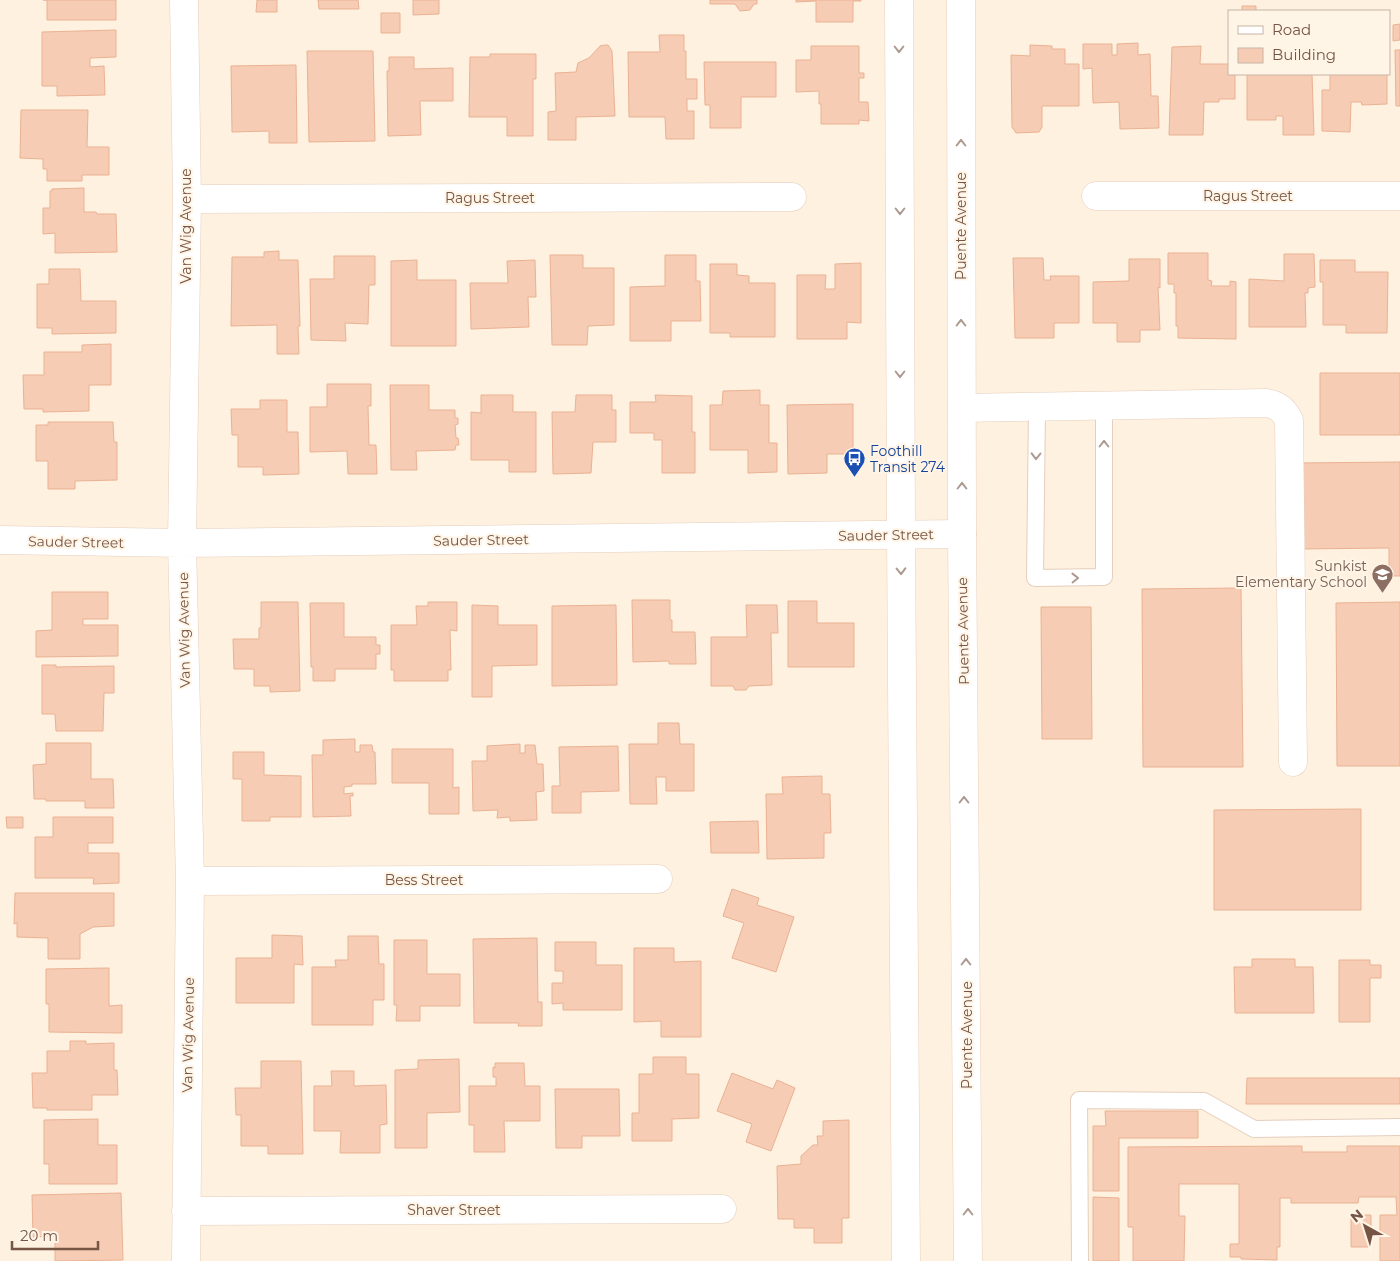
<svg xmlns="http://www.w3.org/2000/svg" width="1400" height="1261" viewBox="0 0 1400 1261" font-family="Montserrat,sans-serif">
	<rect width="100%" height="100%" fill="#fef1df"/>
	<!-- building -->
	<path fill="#f6ccb4" stroke="#eab193" d="M43,0h73v20h-69v-20z
		M257,0h20v12h-21z
		M318,0h40l1,9h-40z
		M413,0h26v14l-26,1z
		M710,0h47v4h-3l-4,6 -10,1 -5,-7h-25z
		M796,0h65v1h-8v21h-37v-21l-20,1z
		M1242,6h14v5h-14z
		M381,13h19v20h-19z
		M1400,24v16l-7,1v-16z
		M116,30v27l-26,1v9l14,-1 1,29 -48,1v-10h-15v-54z
		M659,35h25v16h2v28h11v20h-10v12h7v28h-28l-1,-22h-36l-1,-65h32z
		M1138,43v12l12,-1 1,42h7l1,32 -39,1 -1,-27 -26,1 -1,-35 -9,1v-25h29v11h5v-11z
		M605,45h3l4,6 3,65 -39,1v23h-28v-28l8,-1 -1,-38 21,-1 2,-9 11,-5 11,-12z
		M1030,45l22,1v3h13v15h14v42h-37v21l-3,5 -23,1 -4,-6 -1,-72 19,1z
		M811,46h48v27h5v5h-5v24h9l1,19 -10,-1v4h-38v-20h-2v-13l-23,1v-32h15z
		M1201,46l-1,18h29v10h6v25h-16v3h-15l-1,33h-34l3,-88z
		M1395,50h5v56h-4z
		M307,51h66l2,90 -66,1z
		M490,54h46v25h-3v57h-26v-19h-38l1,-60h20z
		M389,57h25v12l39,-1v33h-33l1,34 -33,1 -1,-65h2z
		M704,62h72v35h-35v31h-31v-23h-5z
		M296,65l1,78h-28v-12l-37,1 -1,-66z
		M1247,74h65l2,61h-31v-19h-7v4h-29z
		M1330,74h57v30l-25,1 -1,-3h-10l-1,30 -28,-1v-41h8z
		M21,110h67l-1,37h22v28h-27v6h-35v-12h-4v-10l-23,-1z
		M84,188v24h12l1,2h19l1,38 -62,1v-20l-12,1v-26h7v-17h2v-2z
		M279,251v9h19l2,66h-2l1,28h-22v-29l-46,1 1,-69h32v-5z
		M1168,253h40v27l4,1 -1,5h19v-5l6,1v57l-58,-1v-12h-2v-33h-2v-9h-6z
		M1284,254h30l1,33 -7,1v5h-3l1,34h-57v-48l35,2z
		M550,255h33v13h31v57l-26,1 -1,19h-35z
		M665,255h31v26h4l1,40h-30v20h-41v-54l35,-1z
		M334,256h41v29h-6l-1,39 -23,-1 1,18 -35,-1 -1,-61h24z
		M1013,258h30l1,22h7l-1,-4h29v47h-25v15h-39z
		M1129,259h31v29l-2,-1 2,43h-20v12h-23v-19h-24v-41l36,-1z
		M417,260v20h39v66h-65v-85z
		M535,260l1,37h-8l1,30 -58,2 -1,-46h38l-1,-22z
		M1320,260h35v12h33l-1,61h-41v-8h-23v-43h-3z
		M861,263v60l-14,-1v17h-50v-64h29l-1,14h10v-25z
		M710,264h27v11l12,1v7h26v54h-45v-4h-20z
		M49,269h31l1,32h35v32l-64,1v-6h-15v-44h12z
		M111,344v41h-22v26l-46,1v-3h-19l-1,-34h21v-23h38v-7z
		M1320,373h80v62h-80z
		M327,384h44v22h-3l1,39h7l1,29h-29l-1,-23 -37,1v-45h17z
		M390,385h39v25h26v8h3v6l-3,1 1,13h2l1,7h-3l-1,5 -39,1 1,19h-26z
		M760,390v15h9v38h8v29l-29,1v-23h-38v-45h12l1,-14z
		M481,395h32v17h23v60h-27v-12h-38v-48l10,1z
		M576,395h36v15h4v32h-23l-2,31 -38,1 -1,-62h23z
		M655,395l37,1v36h3v41h-33v-33h-8v-7h-24v-31h26z
		M260,400h27v32h11l1,42 -36,1v-8h-25v-32h-6l-1,-26h29z
		M853,404v50h-26v19l-39,1 -1,-69z
		M48,422h65l1,20h3v38l-42,1v8h-27v-28h-12v-36h12z
		M1400,462v114h-11v-28l-90,1 -1,-86z
		M1241,588l2,179h-100l-1,-178z
		M52,592h56v27h-25v6h35v31l-82,1v-26l16,-1z
		M632,600h38v20h2v12h23l1,32h-27v-3l-36,1z
		M788,601h29v22h37v44h-66z
		M261,602h37l2,89 -30,1v-6h-16v-17h-20l-1,-30h26v-11h2z
		M428,602h29v29l-7,-1 1,40h-3v11h-54v-11h-3v-45h26l-1,-19h12z
		M1400,602v164h-63l-1,-163z
		M310,603h34v34h32v8h4v9h-4v15h-41v12h-22v-14h-2z
		M472,605l26,1v19h39v40l-45,1v31h-20z
		M616,605l1,80 -65,1v-80z
		M746,605h31l1,28h-7l1,52 -23,1 -3,4h-11l-2,-4h-22v-49h36z
		M1041,607h50l1,132h-50z
		M42,665h14v2l58,-1v27h-10l-1,38h-47l-1,-17h-13z
		M658,723h21l1,21h14v47h-28v-14h-10l1,27h-27l-1,-60h29z
		M355,739v13h5v-7h12l1,7h2l1,32h-24v2l-8,1v7l9,-1v3h-3l1,20 -38,1 -1,-62h11v-15z
		M46,743h45v36h22l1,29h-29v-7h-39v-2h-12l-1,-34 13,-1z
		M520,744v9h5v-8h10l2,19h6l1,27 -8,1 1,28 -27,1v-4l-13,1 1,-8 -25,1 -1,-50h15v-15z
		M618,746l1,45 -38,1v21h-29v-27h8l-1,-39z
		M392,749h61v39l6,-1v27h-30v-31h-37z
		M233,752h31v23l37,1v41h-31v4h-28v-42h-9z
		M822,776v18h8l1,39h-7v25l-57,1 -1,-65h17l-1,-17z
		M1361,809v101h-147v-100z
		M6,817h17v11h-16z
		M53,817h60v26h-25v10h31v30l-26,1 1,-6h-59v-41h18z
		M758,821l1,32h-48l-1,-31z
		M732,889l27,9 -2,7 37,12 -18,55 -44,-14 12,-35 -21,-7z
		M15,893h99v33l-21,1 -13,7v25h-32v-21l-31,-1v-14l-3,1z
		M272,935l30,1 1,29 -9,-1v39h-58v-45h36z
		M348,936h30l1,28h5v36h-11v25h-61v-58h24l-1,-7h13z
		M537,938l1,64h4v24h-24l1,-3h-45l-1,-84z
		M394,940h33v34h33v32h-40v15h-24l1,-16h-3z
		M555,942h41v23h26v45h-59v-7l-11,1v-21h11v-12h-8z
		M634,948h40v14l27,-1v76h-40v-16l-27,1z
		M1252,959h43v8h18l1,46h-79l-1,-46h18z
		M1339,960h31v5h11v13h-11v44h-31z
		M109,968v38l13,-1v28l-73,-1v-28h-3v-35z
		M70,1041h16v3l28,-1v27h3l1,25h-26v15h-45v-2h-14l-1,-35h15v-22h23z
		M653,1057h33v17h13v44l-27,1v22h-40v-28h7v-39h14z
		M459,1059l1,53 -33,1v35h-32v-78l23,-1v-9z
		M261,1061h40l2,93h-35v-8h-27v-31h-5l-1,-27h26z
		M495,1063h29l1,23h15v35h-36l1,31h-31v-27h-5v-39h27v-9h-3v-10l2,1z
		M331,1071h23v15l32,-1 1,39 -7,1v28h-40l1,-22h-27v-45h18z
		M732,1073l41,16 4,-9 18,8 -24,63 -25,-9 6,-18 -35,-13z
		M1247,1078h153v26h-154z
		M555,1089h64l1,47h-38v12h-26z
		M1105,1111h93v27h-79v53h-26v-65h13z
		M98,1119v26h19v39h-68v-20h-5v-44z
		M849,1120v98h-7v25h-28v-15h-20v-9h-16l-1,-53 24,-2v-8l12,-11h5l-1,-9h6v-15z
		M1302,1146v6h45v-6h53v115h-20v-46h17l-1,-18h-37l-1,6h-67v-5h-11v49h-3v13l-36,-1v-2h-11v-13h9v-60h-60v32h6l-1,45h-51v-34h-5v-80z
		M121,1193l2,67 -68,1v-25l-22,1 -1,-42z
		M1093,1197l26,1v63h-26z
		M1351,1215h20v32h-20z"/>
	<g fill="none" stroke-linecap="round" stroke-linejoin="round">
		<defs>
			<path id="service" d="M1037,407l-2,171 69,-1v-171
				M1080,1261l-1,-161 125,1 50,28 146,-2"/>
			<path id="minor" d="M184,0l3,199 -5,344 8,338 -4,380
				M1096,196h304
				M187,199l605,-2
				M962,408l304,-5c12,2 17,6 23,17l4,342
				M0,540l182,3 780,-9
				M190,881l468,-2
				M186,1211l536,-2"/>
			<path id="secondary" d="M899,0l2,535 5,726
				M961,0l1,534 6,727"/>
		</defs>
		<!-- service casing -->
		<use href="#service" stroke="#e5cebd" stroke-width="18"/>
		<!-- minor casing -->
		<use href="#minor" stroke="#e5cebd" stroke-width="29"/>
		<!-- secondary casing -->
		<use href="#secondary" stroke="#eacfba" stroke-width="29"/>
		<!-- service -->
		<use href="#service" stroke="#fff" stroke-width="16"/>
		<!-- minor -->
		<use href="#minor" stroke="#fff" stroke-width="28"/>
		<!-- secondary -->
		<use href="#secondary" stroke="#fff" stroke-width="28"/>
	</g>
	<!-- one-way arrows -->
	<defs><path id="oneway-chevron" d="M-2-3.5L2.5 0L-2 3.5" fill="none" stroke-width="1.6" stroke-linecap="round" stroke-linejoin="round" transform="scale(1.25)"/></defs>
	<g stroke="#ad998f">
		<use href="#oneway-chevron" transform="translate(899 49) rotate(90)"/>
		<use href="#oneway-chevron" transform="translate(961 143) rotate(-90)"/>
		<use href="#oneway-chevron" transform="translate(900 211) rotate(90)"/>
		<use href="#oneway-chevron" transform="translate(961 323) rotate(-90)"/>
		<use href="#oneway-chevron" transform="translate(900 374) rotate(90)"/>
		<use href="#oneway-chevron" transform="translate(1104 444) rotate(-90)"/>
		<use href="#oneway-chevron" transform="translate(1036 456) rotate(91)"/>
		<use href="#oneway-chevron" transform="translate(962 486) rotate(-90)"/>
		<use href="#oneway-chevron" transform="translate(901 571) rotate(89)"/>
		<use href="#oneway-chevron" transform="translate(1075 578) rotate(-1)"/>
		<use href="#oneway-chevron" transform="translate(964 800) rotate(-90)"/>
		<use href="#oneway-chevron" transform="translate(966 962) rotate(-90)"/>
		<use href="#oneway-chevron" transform="translate(968 1212) rotate(-90)"/>
	</g>
	<!-- icons -->
	<defs>
		<symbol id="bus-pin" viewBox="-11 -11 22 30"><path d="M0 17L-7.5 6A9.5 9.5 0 1 1 7.5 6Z" fill="#1a4fb4" stroke="#fff5e7"/><path d="M-5-6H5V4H4V6H2V4H-2V6H-4V4H-5ZM-3.5-4V0h7V-4ZM-3.5 1.2v1.5H-2V1.2ZM2 1.2v1.5H3.5V1.2Z" fill="#fff"/></symbol>
		<symbol id="school-pin" viewBox="-11 -11 22 30"><path d="M0 17L-7.5 6A9.5 9.5 0 1 1 7.5 6Z" fill="#8d6e63" stroke="#fff5e7"/><path d="M0-5L7-2L0 1L-7-2ZM-4 1L0 2.5L4 1V4Q0 6-4 4Z" fill="#fff"/></symbol>
	</defs>
	<g fill-rule="evenodd">
		<use href="#bus-pin" x="842" y="446" width="25" height="34"/>
		<use href="#school-pin" x="1370" y="562" width="25" height="34"/>
	</g>
	<g text-anchor="middle" dominant-baseline="central" stroke-width="4" stroke-linejoin="round" paint-order="stroke">
		<!-- street labels -->
		<g font-size="14" fill="#765545" stroke="#fff5e7">
			<text x="1248" y="196">Ragus Street</text>
			<text x="490" y="198">Ragus Street</text>
			<text transform="translate(186 226) rotate(-90)">Van Wig Avenue</text>
			<text transform="translate(961 226) rotate(-90)">Puente Avenue</text>
			<text transform="translate(886 535) rotate(-1)">Sauder Street</text>
			<text transform="translate(481 540) rotate(-1)">Sauder Street</text>
			<text transform="translate(76 542) rotate(1)">Sauder Street</text>
			<text transform="translate(184 630) rotate(-91)">Van Wig Avenue</text>
			<text transform="translate(963 631) rotate(-91)">Puente Avenue</text>
			<text x="424" y="880">Bess Street</text>
			<text transform="translate(188 1035) rotate(-89)">Van Wig Avenue</text>
			<text transform="translate(967 1035) rotate(-90)">Puente Avenue</text>
			<text x="454" y="1210">Shaver Street</text>
		</g>
		<!-- transit labels -->
		<g font-size="14" fill="#164399" stroke="#fff5e7" text-anchor="start">
			<text x="870" y="451">Foothill<tspan x="870" dy="16">Transit 274</tspan></text>
		</g>
		<!-- education labels -->
		<g font-size="14" fill="#785e54" stroke="#fff5e7" text-anchor="end">
			<text x="1367" y="566">Sunkist<tspan x="1367" dy="16">Elementary School</tspan></text>
		</g>
	</g>
	<!-- legend -->
	<rect x="1228" y="10" width="162" height="65" fill="#fff5e7" stroke="#c8b5a6"/>
	<rect x="1238" y="26" width="25" height="8" fill="#ffffff" stroke="#c8b5a6"/>
	<text x="1272" y="35" font-size="15" fill="#765545">Road</text>
	<rect x="1238" y="48" width="25" height="15" fill="#f6ccb4" stroke="#c8b5a6"/>
	<text x="1272" y="60" font-size="15" fill="#765545">Building</text>
	<!-- north arrow -->
	<g transform="translate(1365 1226) rotate(321)" stroke="#fff5e7" stroke-width="4" paint-order="stroke">
	<path d="M0-4L9 19L0 12L-9 19Z" fill="#765545"/>
	<text y="-8" font-size="14" font-weight="bold" text-anchor="middle" fill="#765545">N</text>
	</g>
	<!-- scale -->
	<path d="M12 1241v8h86v-8" fill="none" stroke="#765545" stroke-width="2.5"/>
	<text x="20" y="1241" font-size="15" fill="#765545" stroke="#fff5e7" stroke-width="4" paint-order="stroke">20 m</text>
</svg>
